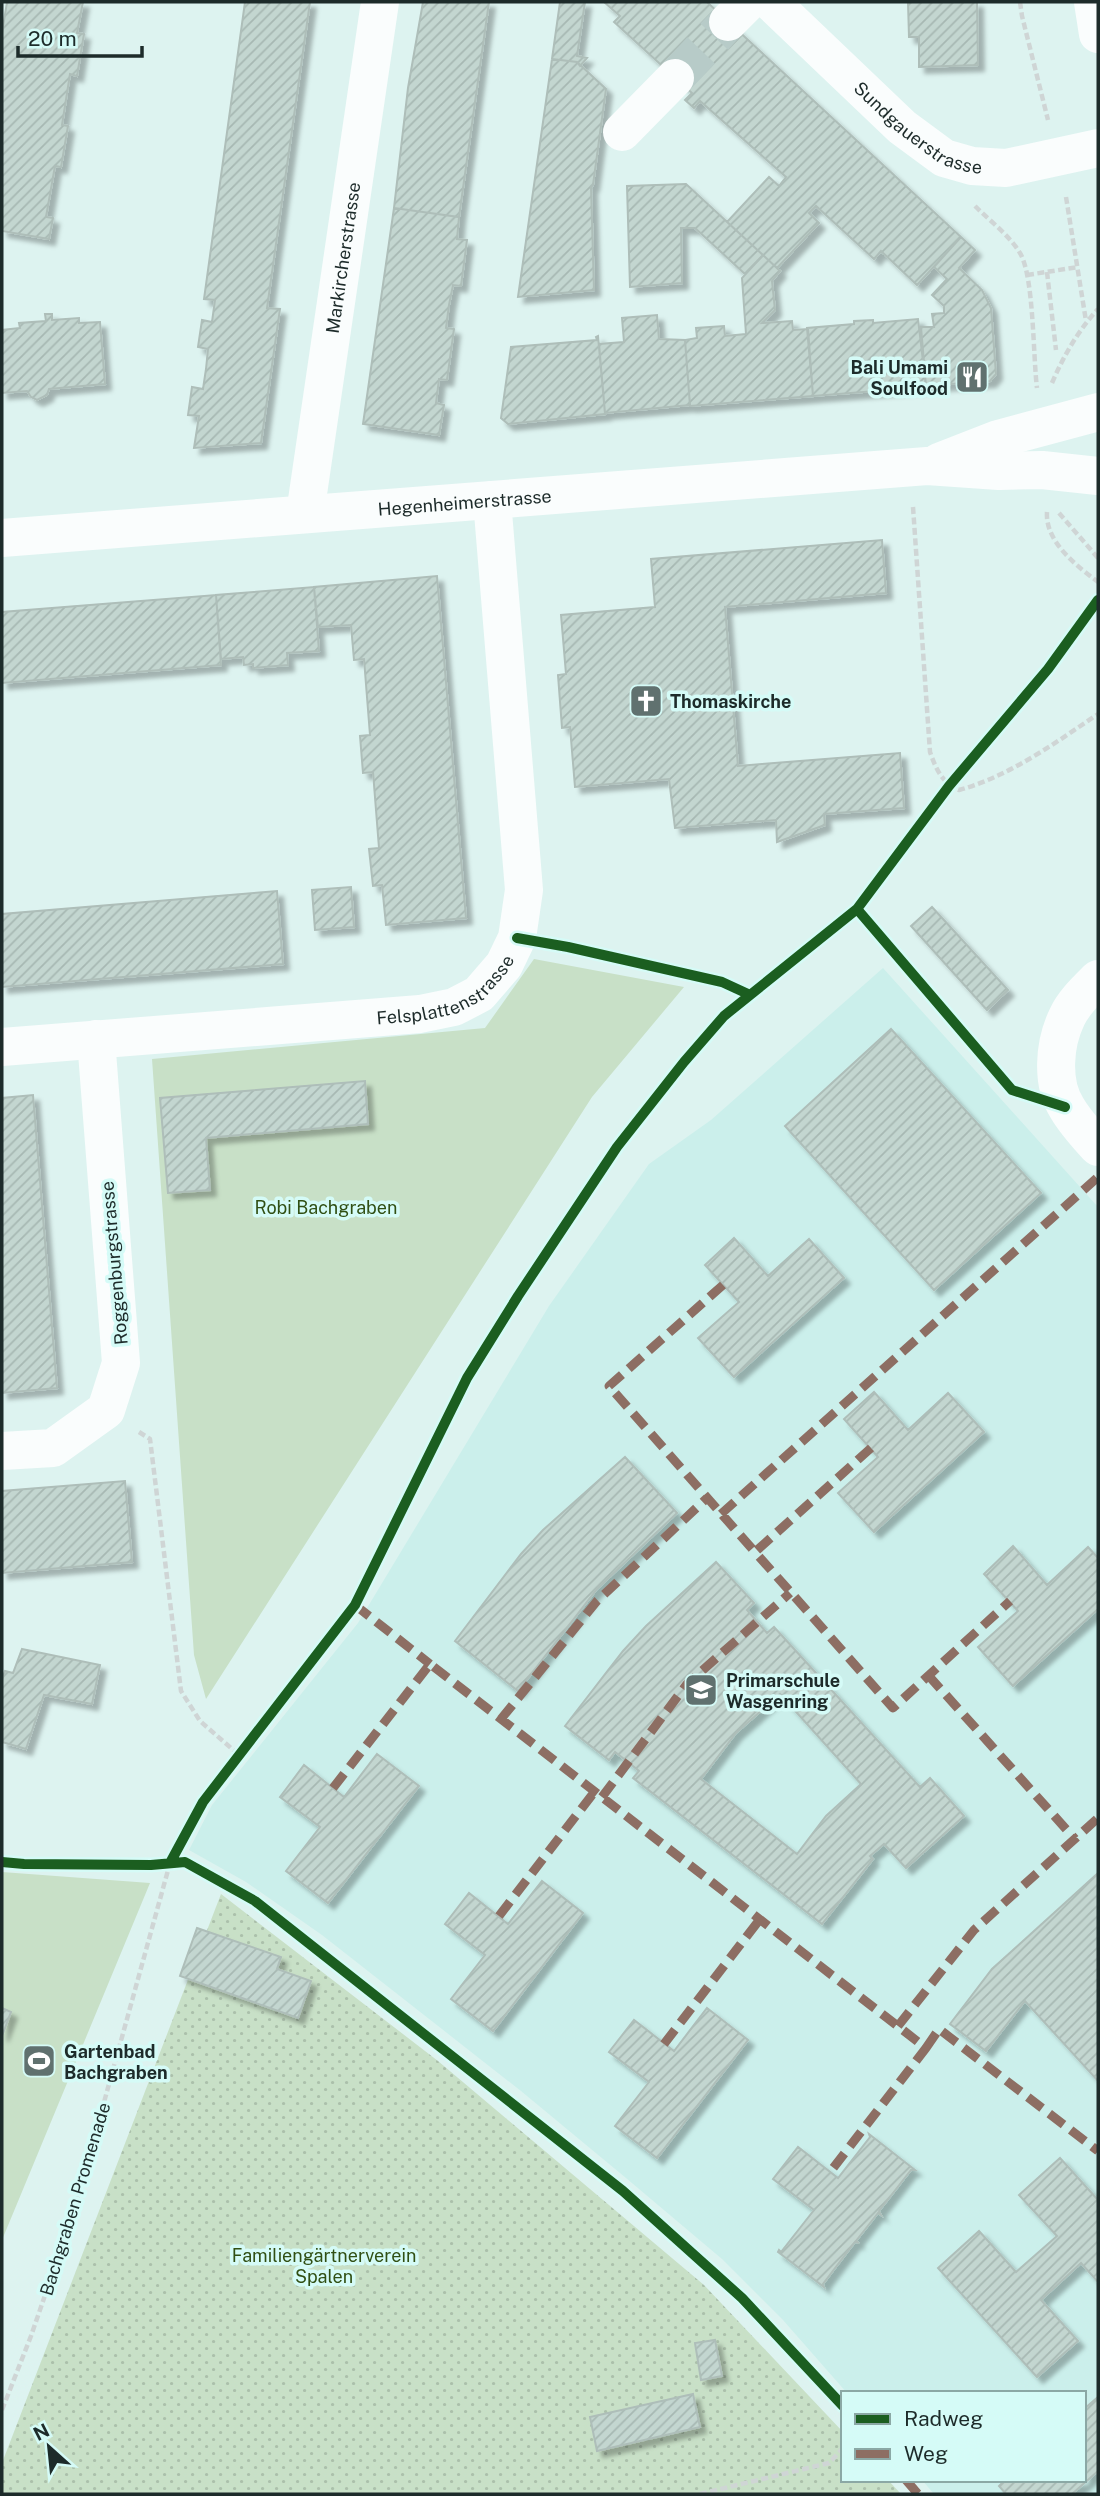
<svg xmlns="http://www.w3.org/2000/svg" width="1100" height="2496" viewBox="0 0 1100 2496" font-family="'Public Sans',sans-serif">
	<defs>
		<pattern id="grass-dots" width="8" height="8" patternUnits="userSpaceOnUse" patternTransform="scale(1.75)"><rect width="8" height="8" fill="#c8e0c7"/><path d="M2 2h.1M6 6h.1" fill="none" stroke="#abc0ab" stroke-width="1.8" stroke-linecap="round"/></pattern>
		<pattern id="building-hatch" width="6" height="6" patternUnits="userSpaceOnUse" patternTransform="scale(1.75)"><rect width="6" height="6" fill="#c3d6d0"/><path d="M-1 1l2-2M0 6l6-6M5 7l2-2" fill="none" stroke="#a7b8b3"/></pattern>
		<filter id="shadow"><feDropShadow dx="6" dy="6" stdDeviation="2" flood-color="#0004"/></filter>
	</defs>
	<rect width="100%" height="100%" fill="#ddf3f0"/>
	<!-- built -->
	<path fill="#cbefeb" d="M883,968l215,239v1287h-164l-12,-14h162v-87h-237l-64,-73 -61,-61 -96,-81 -105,-87 -199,-156 -76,-53 -57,-32 23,-45 146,-182 191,-317 100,-142 62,-44z"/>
	<!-- grass -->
	<path fill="url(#grass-dots)" d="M221,1894l217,167 266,224 139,147v48h45l13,14h-899v-31z"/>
	<!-- park -->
	<path fill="#c8e0c7" d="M534,959l150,28 -92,110 -386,602 -12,-44 -42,-596 333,-31z
		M2,1872l148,11 -148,357z"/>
	<!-- building -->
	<path fill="url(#building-hatch)" stroke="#aebeb9" stroke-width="2" fill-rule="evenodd" filter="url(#shadow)" d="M7,2h76l-6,31 7,1 -7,42 -7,-2 -8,51 6,1 -7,41 -6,-1 -9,51 7,1 -4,21 -47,-8v-198z
		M245,2h65l-43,306 13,1 -19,134 -67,5 5,-32 -11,-1 4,-28 11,2 3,-20 2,-20 -10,-2 4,-27 10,2 3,-22 -11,-1z
		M423,2h66l-30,215 -65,-9 14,-120z
		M560,2h25l-8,54 10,2 -7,8 -3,-4 -25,-3z
		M604,2h103l254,235 -44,48 -36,-34 -7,8 -58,-53 -7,7 10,10 -42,45 -50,-46 42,-45 10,9 7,-9 -86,-76 -6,7 -9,-8 7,-7 -78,-71 6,-6z
		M908,2h69l1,63 -59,2v-30h-10z
		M552,59l25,3 29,27 -13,96 -2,2 3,103 -76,7z
		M686,184l77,71 -18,19 -50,-46h-14l1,55 -52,4 -3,-101z
		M394,208l65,9 -2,22 10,1 -6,46 -8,-1 -4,20 -3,23 8,1 -7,51 -8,-1 -3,24 8,2 -5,30 -76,-11z
		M961,237l14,13 -16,18 23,22 9,18 5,66 -6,7 -64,5 -5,-59h13l-2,-13 12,-1v-7l-12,-11 15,-16 -13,-12z
		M763,255l17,16 -8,10 3,29 -13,13 30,-2 1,9 15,-1 5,67 -123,10 -5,-66 12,-2 -1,-10 28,-2 1,10 21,-2 -4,-56z
		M45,314h7v6l27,-2v5l21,-1 5,62 -56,5 -2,6 -10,5 -6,-3 -4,-6 -25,2v-63l18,-2 -1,-5 27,-2z
		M657,315l2,24 26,1 5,65 -85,8 -6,-69 25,-2 -2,-24z
		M918,319l8,68 -113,9 -6,-68 47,-4v-3l19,-1v3z
		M598,336l7,78 -97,10 -7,-6 10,-71 86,-7 -1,-3z
		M882,540l4,53 -161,14 13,159 162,-13 4,55 -80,6 1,11 -48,17 -1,-22 -101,8 -6,-49 -94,8 -5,-60 -8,1 -4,-53 8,-1 -5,-59 94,-8 -4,-48z
		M437,576l29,342 -80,7 -4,-40 -9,1 -4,-37 10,-1 -6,-76 -10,1 -3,-37 10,-1 -6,-76 -10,1 -3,-35 -33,2 -4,-40z
		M314,587l5,64 -32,2 1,12 -35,3v-4l-9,1 -1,-8 -22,2 -5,-64z
		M216,595l5,70 -219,18v-71z
		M351,887l3,40 -39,3 -3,-40z
		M277,891l6,73 -281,23v-73z
		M932,907l76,83 -21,20 -76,-84z
		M891,1029l150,164 -107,97 -149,-164z
		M365,1081l3,43 -162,14 4,52 -42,3 -8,-95z
		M33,1095l24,293 -55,5v-295z
		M734,1238l34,38 41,-37 35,39 -110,99 -36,-39 41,-36 -34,-37z
		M874,1392l34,38 40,-37 36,39 -110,100 -36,-39 40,-36 -34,-38z
		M625,1457l52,56 -80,76 -79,102 -63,-50 66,-87 22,-24z
		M125,1481l7,81 -130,11v-82z
		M1013,1546l34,39 41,-38 10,11v51l-85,77 -35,-39 40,-36 -34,-37z
		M716,1562l38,41 -7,7 20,23 7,-6 146,160 10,-9 34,38 -58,52 -22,-24 -14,12 3,3 -51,65 -189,-146 6,-7 -11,-9 -13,-10 -6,8 -44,-34 58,-75 23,-25zM780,1694l81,90 -35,32 -29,38 -96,-75 35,-46z
		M22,1649l78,16 -8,39 -48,-9 -18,54 -24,-7v-62l3,-9 8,2z
		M377,1754l42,32 -91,117 -42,-32 34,-44 -40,-30 24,-32 40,32z
		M1098,1873v208l-73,-80 -39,50 -36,-27 42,-55z
		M542,1881l41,32 -90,118 -42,-32 34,-44 -40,-31 24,-31 39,31z
		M197,1928l84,29 -4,12 34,12 -13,37 -118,-42z
		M2,2008l9,4 -9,24z
		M707,2008l41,32 -91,118 -42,-32 34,-44 -40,-30 25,-32 40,31z
		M869,2134l46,36h-4l-32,41 2,4 -3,-2 -22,28 3,2 -4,-1 -32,42 1,3 -46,-35 1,-2 2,2 33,-42 -41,-31 25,-32 40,31 32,-41z
		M1060,2158l38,42v82l-17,-19 -40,37 37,41 -41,36 -99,-109 41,-37 37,41 41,-36 -38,-41z
		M715,2340l7,36 -21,4 -6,-37z
		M693,2394l7,33 -103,24 -7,-34z
		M1098,2397v74l-26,23h-66l-7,-8 6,-6h79v-71z"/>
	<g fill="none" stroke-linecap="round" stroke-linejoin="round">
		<!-- minor-tunnel -->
		<path stroke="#b7cbc8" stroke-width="38" stroke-dasharray="38 19" stroke-linecap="butt" d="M675,78l53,-56"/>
		<!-- path -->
		<path stroke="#cfd5d5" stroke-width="4.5" stroke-dasharray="7 3.5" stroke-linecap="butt" d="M1020,2l2,14 26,104
			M1066,197l20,124
			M975,206c15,15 34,29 45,47 14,23 13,104 17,135
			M1047,272l9,78
			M1027,275l51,-8
			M1052,383c12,-28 26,-52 46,-74
			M913,507l17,245c6,17 12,31 29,38 51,-14 96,-47 139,-76
			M1047,512c-2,30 30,54 51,70
			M1059,513l39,45
			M139,1432l11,7 31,252 19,30 39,34
			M2,2410l29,-74 43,-125 96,-348
			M700,2494l129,-31 14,-15"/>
		<!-- minor -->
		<g stroke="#fafdfd" stroke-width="38">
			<path id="s1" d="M771,2l131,125 42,31 28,8 34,2 92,-20"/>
			<path d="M728,22l20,-20"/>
			<path d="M622,132l53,-54"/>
			<path d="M939,462l59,-23 100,-27"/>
			<path id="s2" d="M305,514l75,-512"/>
			<path id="s3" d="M2,538l925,-72 72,5 43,-1 56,6"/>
			<path d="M1098,979c-11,11 -24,23 -31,38 -13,27 -16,66 0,91 8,14 20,27 31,39"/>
			<path id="s4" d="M2,1047l418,-33 34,-7 25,-13 25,-29 13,-27 7,-48 -32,-390"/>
			<path d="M2,1451l51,-3 53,-38 15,-47 -25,-324"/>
		</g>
		<!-- major -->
		<path stroke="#fafdfd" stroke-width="38" d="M1093,2l5,32"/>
		<!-- quiet -->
		<path stroke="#8d6e63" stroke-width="9" stroke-dasharray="18 9" stroke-linecap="butt" d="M723,1285l-114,101 146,166
			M871,1448l-116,104 138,156 117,-107
			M721,1514l377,-337
			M355,1605l75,59
			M928,1675l147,164
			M501,1719l96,-118 110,-103
			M333,1788l97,-124 496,384 -96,124
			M602,1797l85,-113 103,-91
			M499,1916l96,-125
			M898,2026l76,-96 124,-112
			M664,2044l96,-125
			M926,2048l13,-19 159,122
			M906,2480l12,14"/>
		<defs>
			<path id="cycleway" d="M857,909l155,181 53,17
				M517,938l51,9 154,35 26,12
				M2,1862l22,2 127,1 34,-3 70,39 368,290 119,107 101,108
				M170,1863l33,-61 152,-197 112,-227 51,-82 99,-149 67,-85 40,-46 133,-107 92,-123 99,-117 50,-69"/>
		</defs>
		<!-- cycleway casing -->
		<use href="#cycleway" stroke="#d5fbf7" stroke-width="15"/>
		<!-- cycleway -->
		<use href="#cycleway" stroke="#1b5e20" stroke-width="10"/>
	</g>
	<!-- icons -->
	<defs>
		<symbol id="restaurant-square" viewBox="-11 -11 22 22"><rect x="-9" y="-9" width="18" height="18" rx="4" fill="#60716f" stroke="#d5fbf7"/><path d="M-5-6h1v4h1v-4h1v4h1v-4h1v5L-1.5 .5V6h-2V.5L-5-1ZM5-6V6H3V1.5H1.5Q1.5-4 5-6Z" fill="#fff"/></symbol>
		<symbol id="church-square" viewBox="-11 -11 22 22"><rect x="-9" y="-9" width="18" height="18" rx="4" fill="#60716f" stroke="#d5fbf7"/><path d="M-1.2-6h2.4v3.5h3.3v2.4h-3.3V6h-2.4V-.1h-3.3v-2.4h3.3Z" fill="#fff"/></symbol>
		<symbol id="school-square" viewBox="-11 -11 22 22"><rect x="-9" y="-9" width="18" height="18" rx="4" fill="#60716f" stroke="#d5fbf7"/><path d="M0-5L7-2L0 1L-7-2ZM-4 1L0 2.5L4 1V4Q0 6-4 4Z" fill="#fff"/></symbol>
		<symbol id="stadium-square" viewBox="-11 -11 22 22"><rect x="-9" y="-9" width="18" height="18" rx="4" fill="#60716f" stroke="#d5fbf7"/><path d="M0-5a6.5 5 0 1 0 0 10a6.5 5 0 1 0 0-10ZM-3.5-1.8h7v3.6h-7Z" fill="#fff"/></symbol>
	</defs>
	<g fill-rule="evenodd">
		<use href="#restaurant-square" x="953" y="358" width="38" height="38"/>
		<use href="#church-square" x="627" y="682" width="38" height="38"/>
		<use href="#school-square" x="682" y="1671" width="38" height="38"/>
		<use href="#stadium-square" x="20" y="2042" width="38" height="38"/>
	</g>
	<g text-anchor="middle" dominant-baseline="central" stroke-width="7" stroke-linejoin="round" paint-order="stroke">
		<!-- street labels -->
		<g font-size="18" fill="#1d2b2a" stroke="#d5fbf7">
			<text stroke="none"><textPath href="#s1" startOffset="196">Sundgauerstrasse</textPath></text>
			<text stroke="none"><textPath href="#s2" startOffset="259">Markircherstrasse</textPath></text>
			<text stroke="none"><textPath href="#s3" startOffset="464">Hegenheimerstrasse</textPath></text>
			<text stroke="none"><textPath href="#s4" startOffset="453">Felsplattenstrasse</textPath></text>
			<text transform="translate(114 1263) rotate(-95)">Roggenburgstrasse</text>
			<text transform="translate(75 2199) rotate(-73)">Bachgraben Promenade</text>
		</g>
		<!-- poi labels -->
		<g font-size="18" font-weight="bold" fill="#1d2b2a" stroke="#d5fbf7" text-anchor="start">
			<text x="948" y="367" text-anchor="end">Bali Umami<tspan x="948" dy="21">Soulfood</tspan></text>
			<text x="670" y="701">Thomaskirche</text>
			<text x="726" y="1680">Primarschule<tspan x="726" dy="21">Wasgenring</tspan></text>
			<text x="64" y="2051">Gartenbad<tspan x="64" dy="21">Bachgraben</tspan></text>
		</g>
		<!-- park labels -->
		<g font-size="18" fill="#304f13" stroke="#d5fbf7">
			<text x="326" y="1207">Robi Bachgraben</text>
			<text x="324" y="2255">Familiengärtnerverein<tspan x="324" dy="21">Spalen</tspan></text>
		</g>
	</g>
	<!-- border -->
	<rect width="1100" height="2496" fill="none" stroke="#1d2b2a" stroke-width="7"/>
	<!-- legend -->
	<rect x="841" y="2391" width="245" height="91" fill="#d5fbf7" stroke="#8ba8a5" stroke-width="2"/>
	<rect x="855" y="2414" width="35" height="10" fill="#1b5e20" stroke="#8ba8a5" stroke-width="2"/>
	<text x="904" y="2426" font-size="21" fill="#1d2b2a">Radweg</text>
	<rect x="855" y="2449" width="35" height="10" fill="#8d6e63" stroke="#8ba8a5" stroke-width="2"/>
	<text x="904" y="2461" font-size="21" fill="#1d2b2a">Weg</text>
	<!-- north arrow -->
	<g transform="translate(49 2447) rotate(333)" stroke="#d5fbf7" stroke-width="5" paint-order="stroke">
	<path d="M0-5L12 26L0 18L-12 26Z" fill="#1d2b2a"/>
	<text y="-10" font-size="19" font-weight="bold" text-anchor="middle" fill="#1d2b2a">N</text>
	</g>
	<!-- scale -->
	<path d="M18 46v10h124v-10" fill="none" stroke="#1d2b2a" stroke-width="3.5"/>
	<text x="28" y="46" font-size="21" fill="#1d2b2a" stroke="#d5fbf7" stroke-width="5" paint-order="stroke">20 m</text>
</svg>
